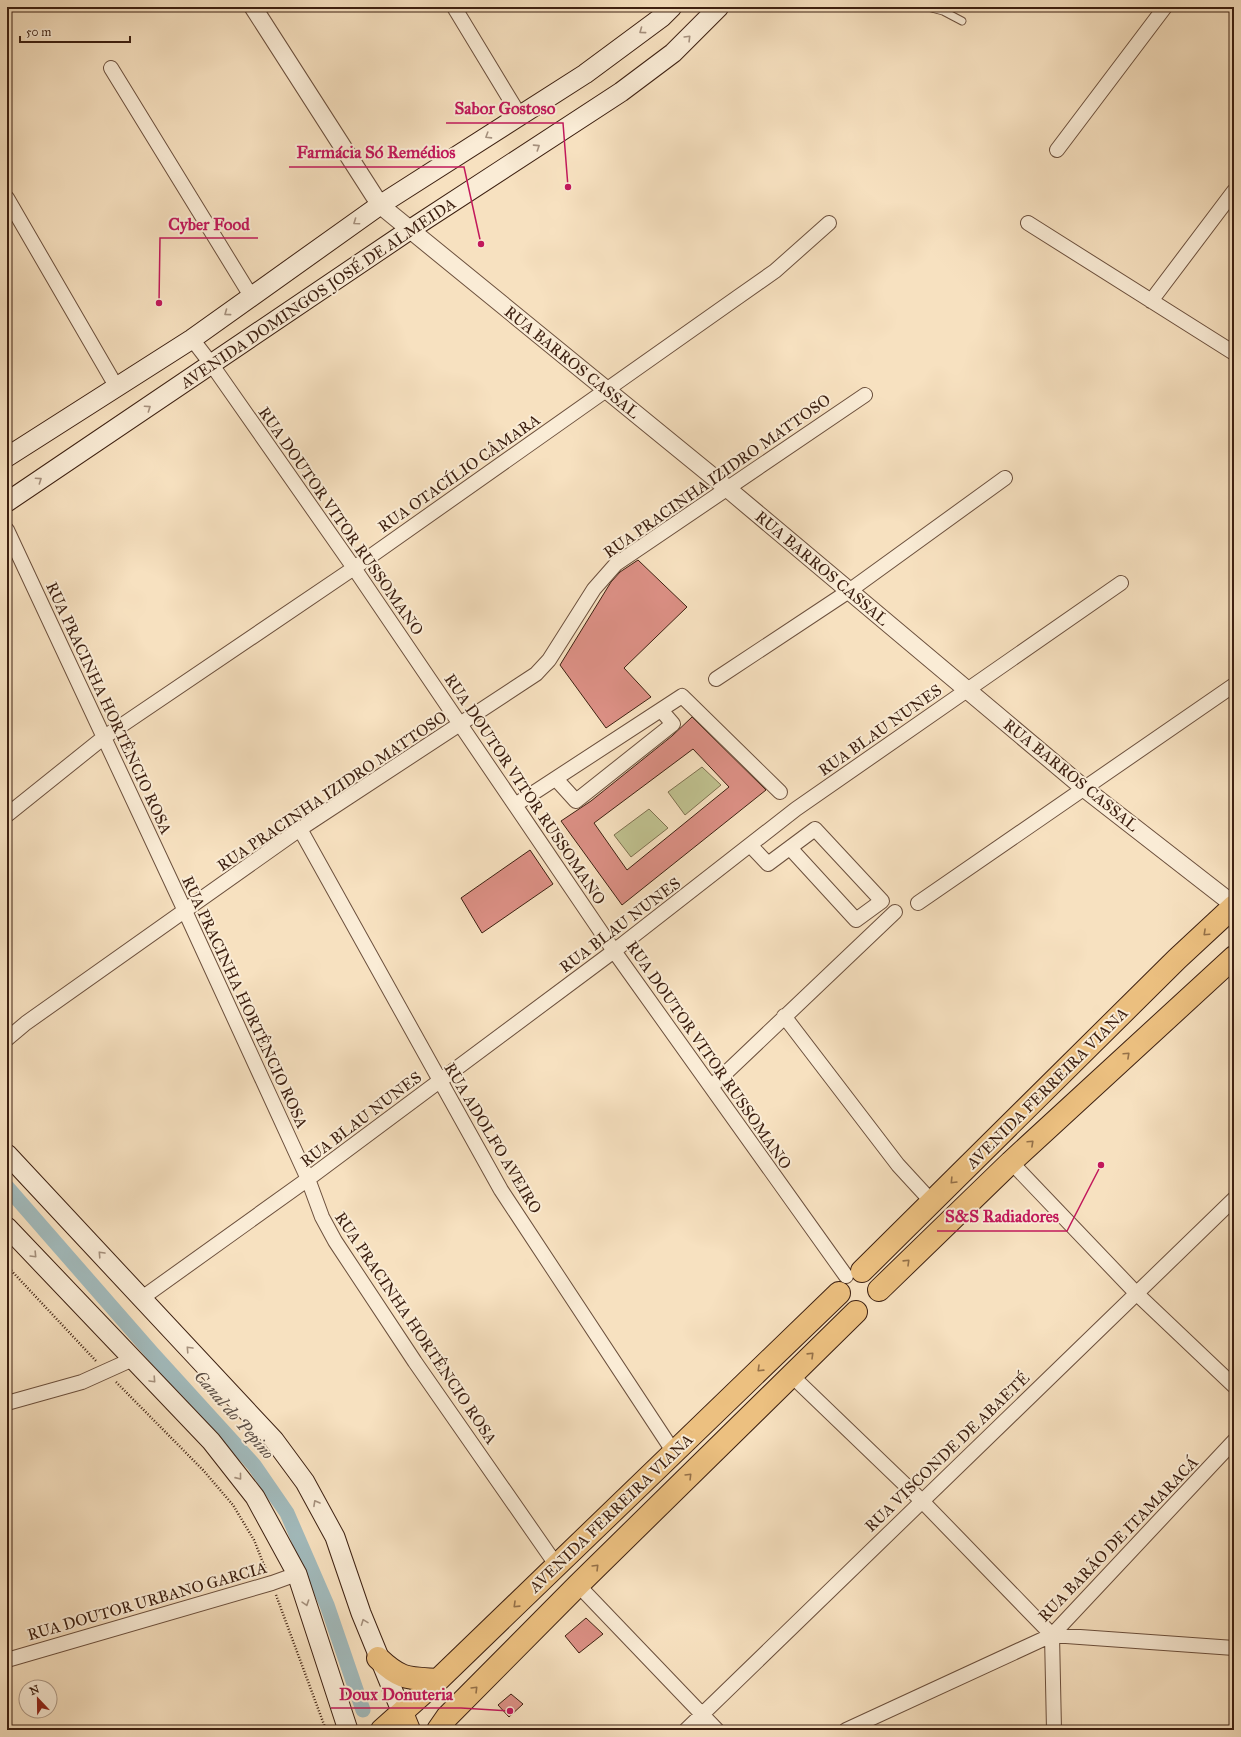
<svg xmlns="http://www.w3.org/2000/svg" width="1241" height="1737" viewBox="0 0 1241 1737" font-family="'IM FELL Great Primer',serif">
	<rect width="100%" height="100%" fill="#f7e1c0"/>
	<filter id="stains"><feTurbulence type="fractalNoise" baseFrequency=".005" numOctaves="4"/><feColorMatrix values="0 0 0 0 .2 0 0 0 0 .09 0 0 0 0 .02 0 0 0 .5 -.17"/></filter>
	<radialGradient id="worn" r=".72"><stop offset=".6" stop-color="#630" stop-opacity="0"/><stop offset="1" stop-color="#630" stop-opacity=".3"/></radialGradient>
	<!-- green -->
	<path fill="#c0c290" stroke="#7e7150" d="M702,767l19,18 -36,30 -17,-23z
		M649,809l19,19 -37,29 -17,-22z"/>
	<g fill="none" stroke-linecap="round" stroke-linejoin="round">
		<!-- canal -->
		<path stroke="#a2bbbd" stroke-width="15" d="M7,1187l145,166 102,112 33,48 40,92 36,105"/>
	</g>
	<!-- building -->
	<path fill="#dc9085" stroke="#3d2011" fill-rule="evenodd" d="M638,560l49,47 -63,61 27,29 -45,31 -46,-63 51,-83 9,-10z
		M692,717l74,73 -144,115 -61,-84 30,-20 81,-65zM693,749l36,38 -102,83 -33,-47z
		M530,850l23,34 -71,49 -21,-35z
		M586,1618l17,16 -24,19 -14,-17z
		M511,1694l12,10 -14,13 -11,-12z"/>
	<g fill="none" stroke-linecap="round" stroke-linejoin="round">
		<defs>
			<path id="service" d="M928,7l15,4 19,10"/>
			<path id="minor" d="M454,7l66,109
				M111,68l140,228
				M1057,150l108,-143
				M7,198l109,188
				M1028,223l206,130
				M1151,301l83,-110
				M192,339l20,26 142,203 260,383 232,325
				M7,530l178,381 123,268 14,38 13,24 80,121 142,204
				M716,679l133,-88 156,-113
				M556,779l20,22 97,-77 -12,-14
				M515,805l167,-109 98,96
				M7,815l96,-77 251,-170 384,-271 37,-26 54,-48
				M300,829l201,361 174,264
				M750,845l18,19 47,-35 67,72 -26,19 -66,-72
				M918,903l316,-218
				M784,1016l114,149 34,37
				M7,1039l19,-16 274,-194 236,-155 13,-14 45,-71 22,-25 249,-169
				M711,1087l184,-175
				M1011,1162l125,131 98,93
				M142,1298l166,-119 306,-228 182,-142 325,-226
				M791,1375l130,125 131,135 182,13
				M7,1403l75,-21 51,-23
				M578,1585l139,145
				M1052,1635l2,95
				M7,1660l265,-77 25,-9
				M686,1730l548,-531
				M846,1730l206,-95 182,-194"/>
			<path id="tertiary" d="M253,7l127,198 348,284 357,300 149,116"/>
			<path id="secondary" d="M7,457l185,-118 188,-134 205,-131 77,-57 10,-10
				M7,502l404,-273 210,-137 52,-39 46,-46
				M7,1154l267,286 31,42 30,55 26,76 41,100
				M7,1227l204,214 44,56 42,77 51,156"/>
			<path id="primary" d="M862,1271l315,-312 57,-53
				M879,1290l132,-128 223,-205
				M378,1658c23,22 30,20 60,22
				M402,1713l7,17
				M382,1730l56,-50 401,-387
				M438,1730l9,-13 131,-132 278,-273"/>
		</defs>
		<!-- service casing -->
		<use href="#service" stroke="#6c503d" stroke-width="9"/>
		<!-- minor casing -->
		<use href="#minor" stroke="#6c503d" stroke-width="16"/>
		<!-- tertiary casing -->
		<use href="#tertiary" stroke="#6c503d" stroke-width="19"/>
		<!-- secondary casing -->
		<use href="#secondary" stroke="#3d2011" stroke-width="21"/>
		<!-- primary casing -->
		<use href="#primary" stroke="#3d2011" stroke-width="24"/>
		<!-- path -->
		<path stroke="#3d2011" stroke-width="2.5" stroke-dasharray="1 2" stroke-linecap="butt" d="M7,1266l89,95
			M116,1382l87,88 30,35 21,35 12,30
			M276,1595l50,135"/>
		<!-- service -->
		<use href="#service" stroke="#faecd6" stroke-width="7"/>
		<!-- minor -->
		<use href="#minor" stroke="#faecd6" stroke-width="14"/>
		<!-- tertiary -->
		<use href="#tertiary" stroke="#faecd6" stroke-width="17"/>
		<!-- secondary -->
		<use href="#secondary" stroke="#faecd6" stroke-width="19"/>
		<!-- primary -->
		<use href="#primary" stroke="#ecc080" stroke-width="22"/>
	</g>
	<!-- one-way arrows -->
	<defs><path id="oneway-chevron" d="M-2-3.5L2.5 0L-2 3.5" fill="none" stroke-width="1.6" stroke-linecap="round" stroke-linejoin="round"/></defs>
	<g stroke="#a5907d">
		<use href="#oneway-chevron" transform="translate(642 31) rotate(144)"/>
		<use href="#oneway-chevron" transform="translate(688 38) rotate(-45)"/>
		<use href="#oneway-chevron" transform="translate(488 136) rotate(148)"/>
		<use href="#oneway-chevron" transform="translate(537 147) rotate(-33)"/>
		<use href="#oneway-chevron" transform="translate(356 222) rotate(145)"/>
		<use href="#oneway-chevron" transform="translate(227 313) rotate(144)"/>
		<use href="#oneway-chevron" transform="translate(148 408) rotate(-34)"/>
		<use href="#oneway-chevron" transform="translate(39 480) rotate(-34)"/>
		<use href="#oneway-chevron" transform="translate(101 1254) rotate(-133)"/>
		<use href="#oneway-chevron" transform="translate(34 1255) rotate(46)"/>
		<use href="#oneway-chevron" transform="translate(189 1349) rotate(-133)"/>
		<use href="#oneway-chevron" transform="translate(153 1380) rotate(47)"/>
		<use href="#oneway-chevron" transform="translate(239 1477) rotate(51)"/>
		<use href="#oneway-chevron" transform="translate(316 1503) rotate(-119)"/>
		<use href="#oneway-chevron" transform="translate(306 1603) rotate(72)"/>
		<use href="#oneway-chevron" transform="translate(364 1622) rotate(-111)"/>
	</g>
	<g stroke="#947048">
		<use href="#oneway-chevron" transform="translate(1206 933) rotate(137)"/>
		<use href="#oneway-chevron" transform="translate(1127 1055) rotate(-43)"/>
		<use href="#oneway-chevron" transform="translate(1031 1143) rotate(-43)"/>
		<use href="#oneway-chevron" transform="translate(953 1181) rotate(134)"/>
		<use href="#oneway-chevron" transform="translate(907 1262) rotate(-44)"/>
		<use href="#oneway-chevron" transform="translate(811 1355) rotate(-44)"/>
		<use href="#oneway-chevron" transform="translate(760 1369) rotate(136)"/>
		<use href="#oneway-chevron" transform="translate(689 1476) rotate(-45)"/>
		<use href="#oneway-chevron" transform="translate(596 1567) rotate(-45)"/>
		<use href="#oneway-chevron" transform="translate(516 1605) rotate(136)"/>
		<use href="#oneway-chevron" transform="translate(475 1689) rotate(-45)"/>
	</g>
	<g text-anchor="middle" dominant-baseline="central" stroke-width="4" stroke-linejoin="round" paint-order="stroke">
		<!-- street labels -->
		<g font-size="16" fill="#3d2011" stroke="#faecd6">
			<text transform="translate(318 293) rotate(-34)">AVENIDA DOMINGOS JOSÉ DE ALMEIDA</text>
			<text transform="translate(572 362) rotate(39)">RUA BARROS CASSAL</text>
			<text transform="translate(459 473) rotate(-35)">RUA OTACÍLIO CÂMARA</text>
			<text transform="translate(717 476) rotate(-35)">RUA PRACINHA IZIDRO MATTOSO</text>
			<text transform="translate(341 521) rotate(55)">RUA DOUTOR VITOR RUSSOMANO</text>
			<text transform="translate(822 568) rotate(40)">RUA BARROS CASSAL</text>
			<text transform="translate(109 708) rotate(65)">RUA PRACINHA HORTÊNCIO ROSA</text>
			<text transform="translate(880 730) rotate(-35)">RUA BLAU NUNES</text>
			<text transform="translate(1071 775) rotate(39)">RUA BARROS CASSAL</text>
			<text transform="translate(525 789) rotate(56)">RUA DOUTOR VITOR RUSSOMANO</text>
			<text transform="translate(332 791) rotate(-34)">RUA PRACINHA IZIDRO MATTOSO</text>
			<text transform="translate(620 925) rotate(-37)">RUA BLAU NUNES</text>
			<text transform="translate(245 1002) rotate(65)">RUA PRACINHA HORTÊNCIO ROSA</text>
			<text transform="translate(709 1055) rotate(55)">RUA DOUTOR VITOR RUSSOMANO</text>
			<text transform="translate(1047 1088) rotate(-45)">AVENIDA FERREIRA VIANA</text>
			<text transform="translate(361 1119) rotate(-37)">RUA BLAU NUNES</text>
			<text transform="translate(493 1138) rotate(59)">RUA ADOLFO AVEIRO</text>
			<text transform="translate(416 1328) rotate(56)">RUA PRACINHA HORTÊNCIO ROSA</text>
			<text transform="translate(947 1452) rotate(-44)">RUA VISCONDE DE ABAETÉ</text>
			<text transform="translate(611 1513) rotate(-44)">AVENIDA FERREIRA VIANA</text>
			<text transform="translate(1118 1539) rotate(-46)">RUA BARÃO DE ITAMARACÁ</text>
			<text transform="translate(147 1601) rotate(-16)">RUA DOUTOR URBANO GARCIA</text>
		</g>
		<!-- water labels -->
		<g font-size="17" font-style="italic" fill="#5b4e45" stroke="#faecd6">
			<text transform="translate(234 1415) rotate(49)">Canal do Pepino</text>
		</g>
	</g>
	<!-- callouts -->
	<path fill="none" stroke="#c2185b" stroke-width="1.5" d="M568 187L563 123H446M481 244L464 167H289M159 303L160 238H258M1101 1165L1067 1231H937M510 1711L461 1708H331"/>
	<g fill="#c2185b" stroke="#faecd6" stroke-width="1.5">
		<circle cx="568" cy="187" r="4"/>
		<circle cx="481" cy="244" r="4"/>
		<circle cx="159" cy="303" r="4"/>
		<circle cx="1101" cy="1165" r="4"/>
		<circle cx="510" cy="1711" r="4"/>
	</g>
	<g font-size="17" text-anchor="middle" font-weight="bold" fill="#c2185b" stroke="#faecd6" stroke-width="4" stroke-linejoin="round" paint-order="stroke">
		<text x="505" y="114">Sabor Gostoso</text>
		<text x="376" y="158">Farmácia Só Remédios</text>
		<text x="209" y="230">Cyber Food</text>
		<text x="1002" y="1222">S&amp;S Radiadores</text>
		<text x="396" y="1700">Doux Donuteria</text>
	</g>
	<!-- margin -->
	<rect width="1241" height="1737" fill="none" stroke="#f7e1c0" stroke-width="24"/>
	<rect x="8" y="8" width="1225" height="1721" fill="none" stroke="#3d2011" stroke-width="2"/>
	<rect x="12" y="12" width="1217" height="1713" fill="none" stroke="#3d2011"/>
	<!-- north arrow -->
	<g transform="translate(38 1699) rotate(338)"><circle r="19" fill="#faecd6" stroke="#ae9a87"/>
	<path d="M0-3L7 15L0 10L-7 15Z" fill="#8f2418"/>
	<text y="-6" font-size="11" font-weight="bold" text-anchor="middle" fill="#3d2011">N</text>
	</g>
	<!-- scale -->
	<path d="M20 36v6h110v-6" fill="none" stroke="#3d2011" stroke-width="2"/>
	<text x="26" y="36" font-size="12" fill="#3d2011" stroke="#faecd6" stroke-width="3" paint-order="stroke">50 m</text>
	<rect width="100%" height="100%" filter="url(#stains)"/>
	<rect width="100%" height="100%" fill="url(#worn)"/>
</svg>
